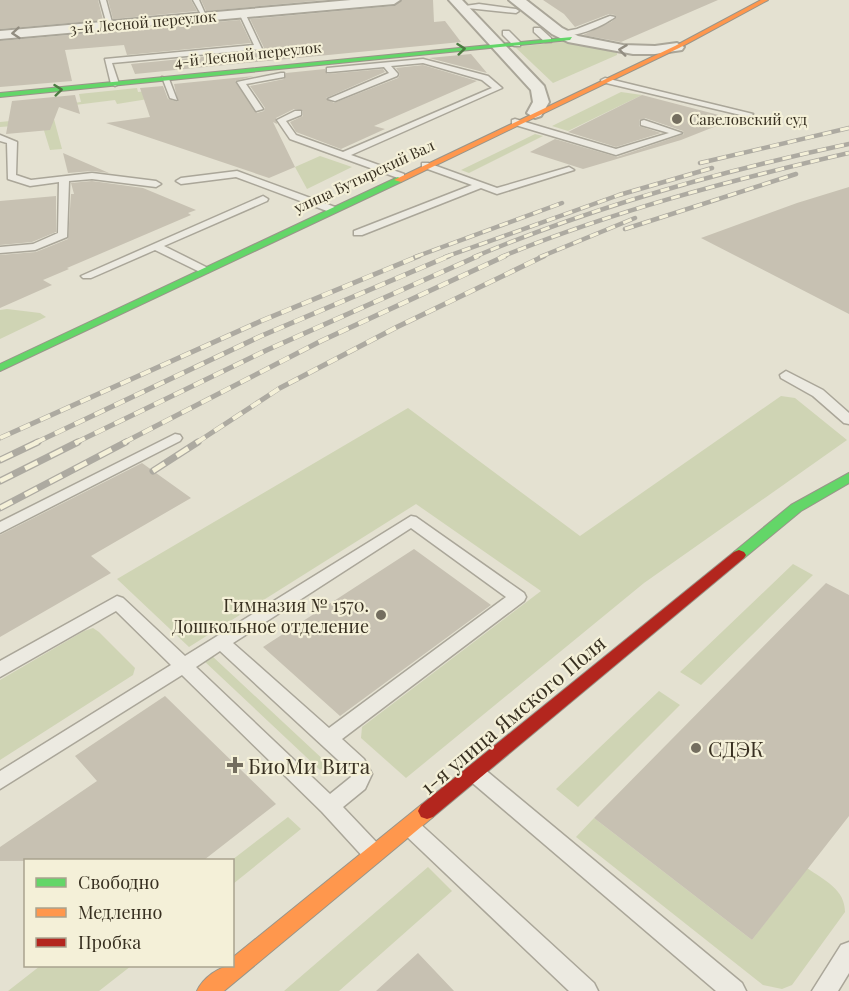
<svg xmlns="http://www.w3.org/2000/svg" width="849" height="991" viewBox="0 0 849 991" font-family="'Playfair Display',serif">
	<rect width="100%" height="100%" fill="#e4e1d1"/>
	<!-- green -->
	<path fill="#cfd4b4" d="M572,41l45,12v2l-64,28 -38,-36z
		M137,88l1,4 9,-1 1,8 -31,5 -2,-4 -64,8 11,41 -12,1 -8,-26 -42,3v-5l43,-4 -1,-11 39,-5 -2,-8z
		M621,92l21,3 -74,36 -16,-5z
		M535,134l8,2 -74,37 -8,-3z
		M320,156l32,11 -45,22 -12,-22z
		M7,309l33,4 6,4 -46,22v-29z
		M781,396l14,2 52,42 -203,143 -238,195 -45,-40 1,-11 179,-136 -125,-87 -227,143 -72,-68 291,-171 172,128z
		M793,564l20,11 -112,110 -21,-13z
		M93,628l6,4 36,36 -2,7 -133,85v-80l84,-49z
		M211,655l117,109 -8,6 -117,-110z
		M659,691l21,14 -102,102 -22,-18z
		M288,817l13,12 -68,55 -1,-24z
		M594,818l158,122 55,-72c17,12 38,21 38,44l-53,73 -10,4 -19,-4 -187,-148z
		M428,867l24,24 -113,100h-55z
		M40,966h91l-32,25h-91z"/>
	<!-- building -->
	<path fill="#c7c1b2" d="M0,0h98l5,20 -103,9z
		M108,0h83l6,11 -84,8z
		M201,0h124l-119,11z
		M402,0h31l1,22 11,-1 16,21 -326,32 -4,-10 131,-13 2,-3 -14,-29 144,-13z
		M543,0h175l-97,42 -38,-7 28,-13 6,-5 -2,-2 -6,-1 -34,13 -11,-13z
		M240,20l11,23 -124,12 -3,-10 -59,5 7,31 -72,6v-46z
		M471,54l16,19 -58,-15z
		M423,65l54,16 -103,45 11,3 -44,20 -45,-17 -6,-10 13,-6v-5l-9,-2 -18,9 1,6 -4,-2 22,45 -26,11 -163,-55 44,-6 -10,-29 23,-2 5,13 10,3 -4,-18 80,-8 -19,5 22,32 7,-2 1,-3 -15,-22 34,-7 2,-6 39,-4 2,5 56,-5 2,3 -59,26 8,5 64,-25 2,-4 -4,-6z
		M75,95l5,19 -21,-7 -9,23 -44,4 6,-33z
		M642,95l92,24 -53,21 -98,29 -53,-17 25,-13 62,18 67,-23 -1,-3 -38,-13 -6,2v6l22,7 -45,14 -48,-15z
		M63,153l46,20 -17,-2 -24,2z
		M92,181l51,7 53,22 -8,3 3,2 -124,53 2,1 -26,11 9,5 -52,23v-53l36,-3 32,-13 3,-45h3l-3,-11z
		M849,187v127l-148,-76 96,-35z
		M56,196v36l-24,10 -32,3v-44z
		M142,463l49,35 -100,58 20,17 -111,64v-102z
		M414,549l77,56 -151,111 -77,-69z
		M826,583l23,12v221l-97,124 -158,-122z
		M165,696l111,108 -72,56 -204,1v-14l97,-66 -22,-25z
		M418,953l36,38h-78z"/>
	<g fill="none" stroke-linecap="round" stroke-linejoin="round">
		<defs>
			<path id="lane" d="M100,0h6l7,26 -6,-1z
				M193,0h6l8,18h-4z
				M479,4l37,5 3,2 -3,2 -58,-6z
				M242,11l3,2 17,36 -150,14 7,21 -4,2 -4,-2 -6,-25 149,-14 -15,-32z
				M610,16l5,1c-12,9 -44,24 -59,16l21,-4z
				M534,28h6l11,10v4h-6l-11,-10z
				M503,31h6l11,11v4h-6l-11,-11z
				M423,59l65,17 14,12 -151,67 53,19v4h-6l-108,-39 -13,-19 18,-9h6v4l-15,6 10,14 47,17 149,-64 -10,-8 -59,-17 -32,3 7,8 -1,2 -62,25 -7,-2 61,-26 -5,-6 -54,5h-3v-4z
				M281,73h3v4l-38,7 17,25 -7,2 -19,-29z
				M162,77l7,2 8,21 -7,-2z
				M605,78l148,36 -4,3 -147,-35 -1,-2z
				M515,119l101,30 53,-16 -28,-8v-4l3,-1 38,13 -66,22 -104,-31v-4z
				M0,135l17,7 -1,33 15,5 61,-7 64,8 5,3 -5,3 -64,-8 -23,2 -2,56 -32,13 -35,3v-6l33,-3 25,-11 1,-51 -29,4 -22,-7 -1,-36 -7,-2z
				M422,163h6l69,25 72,-21 5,3 -77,24 -16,-6 -119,47h-8v-4l118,-46 -50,-18z
				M237,171l98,36 1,2 -9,2 -91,-34 -55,7 -5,-3 5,-3z
				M263,196l5,3 -1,2 -103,45 44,22v4h-8l-45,-22 -64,28h-8l-2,-2z
				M786,371l37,19 26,23v11l-5,-1 -31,-27 -32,-18 -1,-3z
				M175,434l5,1 2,3 -2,3 -180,92v-11z
				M411,516l5,1 108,76 2,4 -2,4 -182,138 22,20 8,15 -7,15 -22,18 37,39 4,7 -4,7 -7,3 -7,-3 -44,-48 -140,-137 -182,114v-18l171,-106 -55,-54 -116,66v-16l117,-65 6,2 62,58zM411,528l95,69 -177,131 -96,-85zM220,651l130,120 1,6 -21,17 -134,-127z
				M476,766l7,2 259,215 4,8h-30l-247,-211 -3,-6 3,-6z
				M410,818l7,3 177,162 4,8h-29l-166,-158 -3,-6 3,-6z
				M849,942v31l-11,18h-26l29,-46z"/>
			<path id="street" d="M351,0h49l-6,4 -394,35v-8z
				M449,0h13l82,86 5,16 -8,14 -6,2 -8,-5 6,-11 -2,-12z
				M509,0h17l36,28 16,8 45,9 32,1 22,-3 7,4 -2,3 -27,4h-22l-65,-12 -16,-8z"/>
			<path id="fast" d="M572,37l-2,3 -570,57v-4z
				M398,177l4,3 -1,2 -401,189v-7z
				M849,473v10l-48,28 -57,47h-10l-2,-3 2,-3 57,-47z"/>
			<path id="slow" d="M761,0h7l-89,48 -278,134 -7,-2 281,-134z
				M427,803l6,2 3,6 -3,6 -209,174h-27c6,-13 22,-25 35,-25v-8l189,-153z"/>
			<path id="jam" d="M739,550l5,2 2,3 -2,3 -311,259 -6,2 -6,-2 -3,-6 3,-6 313,-253z"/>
		</defs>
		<!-- lane casing -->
		<use href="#lane" stroke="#aaa699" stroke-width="3"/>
		<!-- street casing -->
		<use href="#street" stroke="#aaa699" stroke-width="4"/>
		<!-- fast casing -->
		<use href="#fast" stroke="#999589" stroke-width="2"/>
		<!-- slow casing -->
		<use href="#slow" stroke="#999589" stroke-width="2"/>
		<!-- jam casing -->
		<use href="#jam" stroke="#999589" stroke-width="2"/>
		<!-- lane -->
		<use href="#lane" fill="#eceae1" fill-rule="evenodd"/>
		<!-- street -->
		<use href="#street" fill="#eceae1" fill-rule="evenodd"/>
		<!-- fast -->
		<use href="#fast" fill="#63d668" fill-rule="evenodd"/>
		<!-- slow -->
		<use href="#slow" fill="#ff974d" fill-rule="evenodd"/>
		<!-- jam -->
		<use href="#jam" fill="#b3261e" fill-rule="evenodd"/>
		<defs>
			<path id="rail-far2" d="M700,163l149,-35
				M625,229l171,-55
				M415,257l147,-54
				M445,257l174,-62 93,-27
				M474,257c121,-51 247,-86 375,-113
				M501,257c112,-46 230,-77 348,-104
				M540,257l95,-39"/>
			<path id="rail-far1" d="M0,438l261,-117 158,-65
				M35,443l226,-107 188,-80
				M75,443l192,-93 211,-94
				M123,443l198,-102 184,-85
				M196,443l84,-55 117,-61 147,-71"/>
			<path id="rail" d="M0,460l38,-18
				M153,471l45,-29
				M0,481l78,-39
				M0,508l126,-66"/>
		</defs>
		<!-- rail-far2 casing -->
		<use href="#rail-far2" stroke="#adaaa1" stroke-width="4.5"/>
		<!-- rail-far1 casing -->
		<use href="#rail-far1" stroke="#adaaa1" stroke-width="5"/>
		<!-- rail casing -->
		<use href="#rail" stroke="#adaaa1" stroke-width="7"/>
		<!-- rail-far2 -->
		<use href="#rail-far2" stroke="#f4f0d8" stroke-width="3" stroke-dasharray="9" stroke-linecap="butt"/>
		<!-- rail-far1 -->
		<use href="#rail-far1" stroke="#f4f0d8" stroke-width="4" stroke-dasharray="11" stroke-linecap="butt"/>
		<!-- rail -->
		<use href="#rail" stroke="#f4f0d8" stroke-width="4.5" stroke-dasharray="14" stroke-linecap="butt"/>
	</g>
	<!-- one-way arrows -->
	<defs><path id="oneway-chevron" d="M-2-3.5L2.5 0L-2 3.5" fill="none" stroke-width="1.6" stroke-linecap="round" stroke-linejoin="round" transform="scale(1.5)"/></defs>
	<g stroke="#928d81">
		<use href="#oneway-chevron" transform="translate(16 33) rotate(175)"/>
		<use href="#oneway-chevron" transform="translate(623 50) rotate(-173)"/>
	</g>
	<g stroke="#4b7b41">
		<use href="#oneway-chevron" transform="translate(461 49) rotate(-6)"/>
		<use href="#oneway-chevron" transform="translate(58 90) rotate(-6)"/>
	</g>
	<!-- markers -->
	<g fill="#746e5f" stroke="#f4f0d8" stroke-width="2">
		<circle cx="677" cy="119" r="6"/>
		<circle cx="381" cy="615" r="6"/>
		<circle cx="696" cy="748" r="6"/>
		<path d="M232 756h6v6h6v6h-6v6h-6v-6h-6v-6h6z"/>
	</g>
	<g text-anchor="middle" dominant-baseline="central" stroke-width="4.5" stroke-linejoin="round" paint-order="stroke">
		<!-- far-street labels -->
		<g font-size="15" fill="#383021" stroke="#f4f0d8">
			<text transform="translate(143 22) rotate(-5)">3-й Лесной переулок</text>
			<text transform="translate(248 54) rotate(-6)">4-й Лесной переулок</text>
			<text transform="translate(364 176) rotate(-25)">улица Бутырский Вал</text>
		</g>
		<!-- far-poi labels -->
		<g font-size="15" fill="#383021" stroke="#f4f0d8" text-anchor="start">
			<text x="689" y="119">Савеловский cуд</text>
		</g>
		<!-- poi labels -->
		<g font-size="18" fill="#383021" stroke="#f4f0d8" text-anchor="end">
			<text x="369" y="605">Гимназия № 1570.<tspan x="369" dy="21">Дошкольное отделение</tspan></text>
		</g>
		<!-- near-street labels -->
		<g font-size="21" fill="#383021" stroke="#f4f0d8">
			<text transform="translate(512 714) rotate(-40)">1-я улица Ямского Поля</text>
		</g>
		<!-- near-poi labels -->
		<g font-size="21" fill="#383021" stroke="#f4f0d8" text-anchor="start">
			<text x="708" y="748">СДЭК</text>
			<text x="248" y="765">БиоМи Вита</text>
		</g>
	</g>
	<!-- legend -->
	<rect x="24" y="859" width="210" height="108" fill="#f4f0d8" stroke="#a9a38f" stroke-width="1.5"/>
	<rect x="36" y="878" width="30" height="9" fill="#63d668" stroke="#a9a38f" stroke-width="1.5"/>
	<text x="78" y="889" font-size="18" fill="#383021">Свободно</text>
	<rect x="36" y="908" width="30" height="9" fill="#ff974d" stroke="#a9a38f" stroke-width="1.5"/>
	<text x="78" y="919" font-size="18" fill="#383021">Медленно</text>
	<rect x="36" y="938" width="30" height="9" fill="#b3261e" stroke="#a9a38f" stroke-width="1.5"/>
	<text x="78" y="949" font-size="18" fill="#383021">Пробка</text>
</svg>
